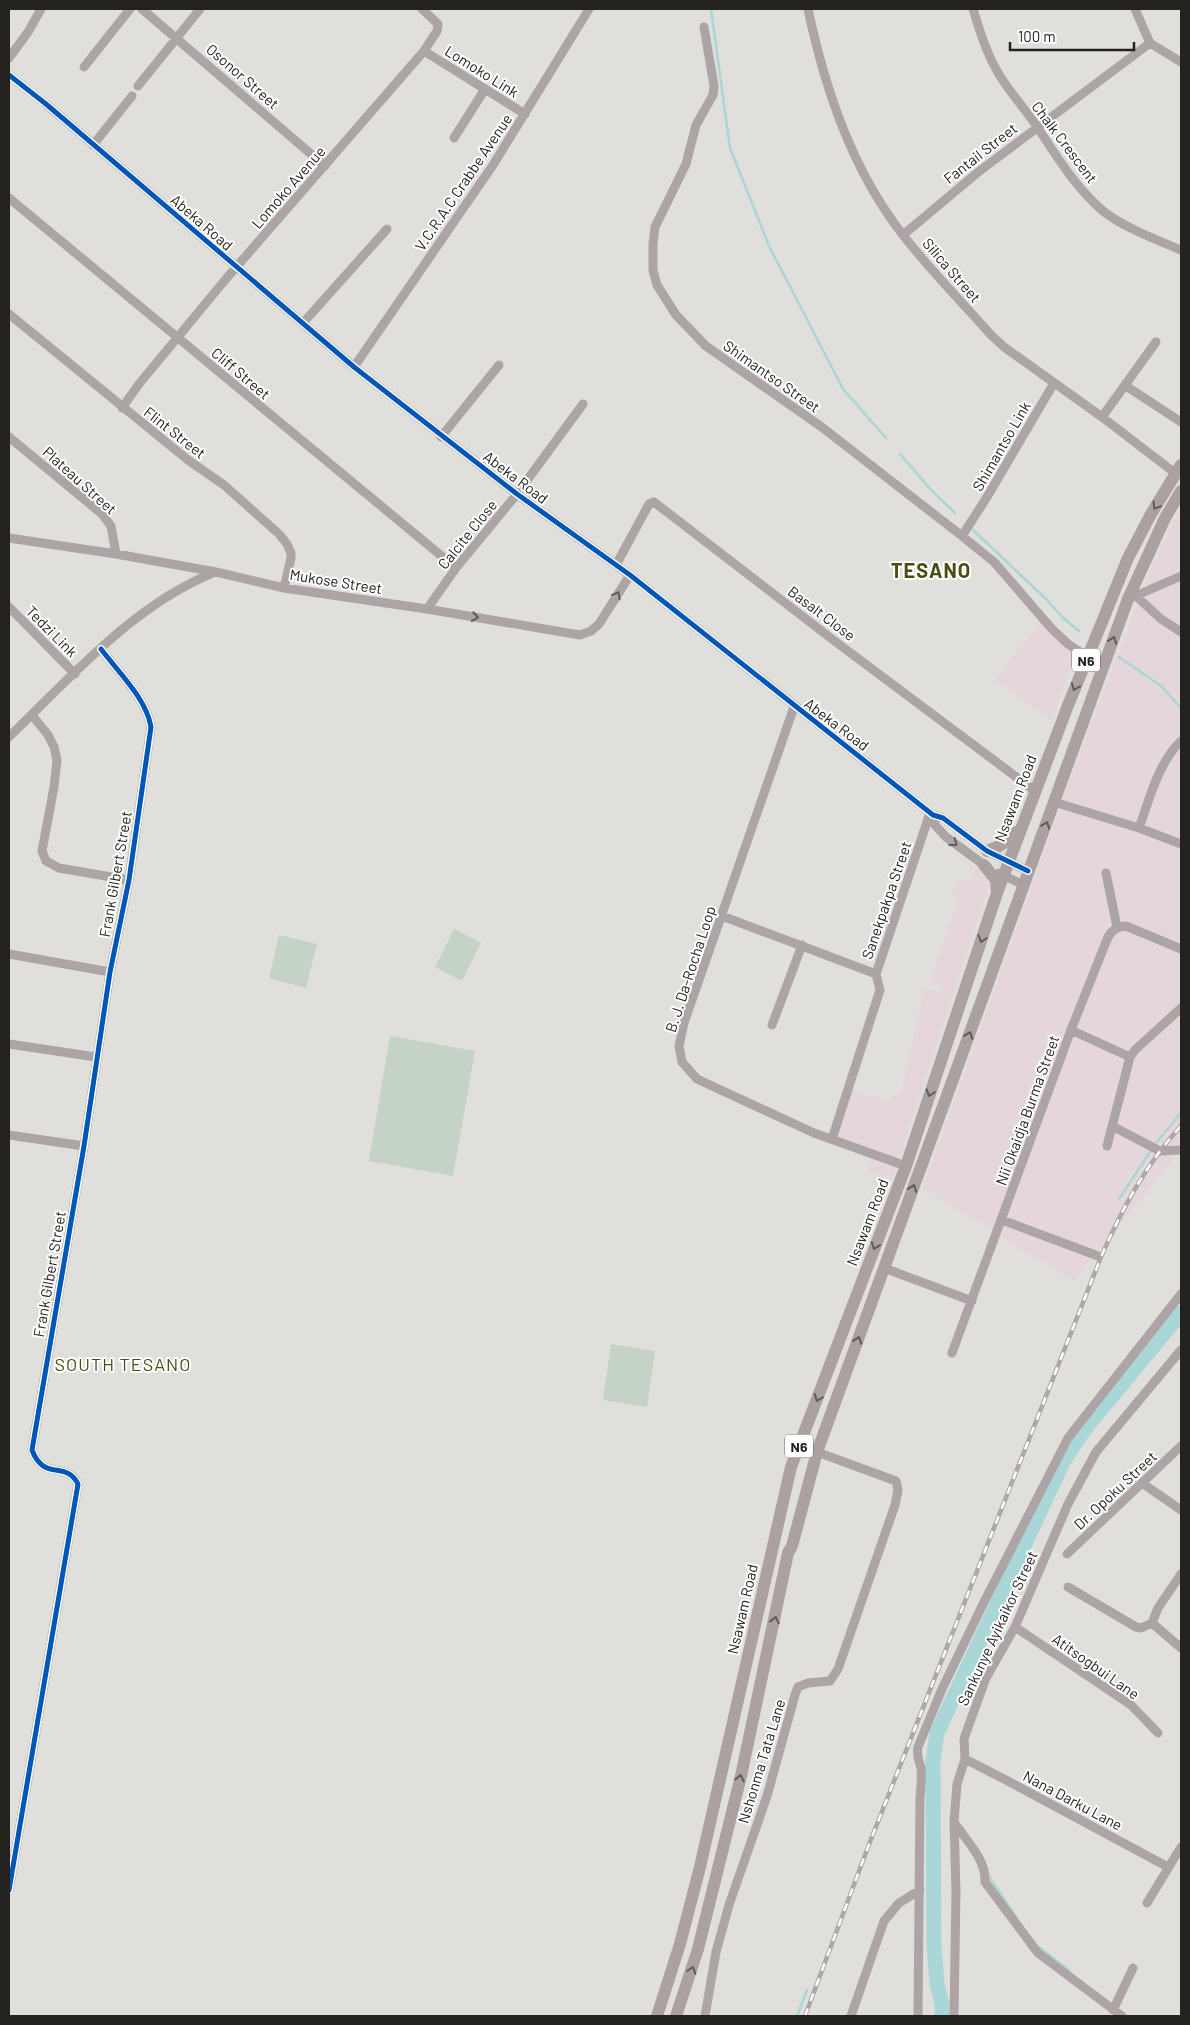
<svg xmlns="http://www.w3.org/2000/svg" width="1190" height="2025" viewBox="0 0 1190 2025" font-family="Barlow,sans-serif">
	<rect width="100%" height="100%" fill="#e1dfdc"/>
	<!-- commercial -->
	<path fill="#e4d6da" d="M1181,508v643l-108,130 -150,-93 144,-401 82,-213z
		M1045,617l33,30 -26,74 -57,-41z
		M976,867l11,4 5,5 -101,307 -23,-12 3,-12 -38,-16 18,-53 40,12 2,-6 9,-6 22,-102 17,4 2,-6 -14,-5 29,-78 -6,-8 6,-16 11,4z"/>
	<!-- green -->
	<path fill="#c4d3c6" d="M454,929l27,14 -19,38 -27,-14z
		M279,935l38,9 -11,44 -37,-10z
		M390,1036l85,15 -22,125 -84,-15z
		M611,1344l44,7 -8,56 -44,-7z"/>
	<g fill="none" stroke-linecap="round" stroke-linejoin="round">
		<!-- stream -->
		<path stroke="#a9d6d6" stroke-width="2.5" d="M711,9l19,139 39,98 74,143 43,49
			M900,454l32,37 23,22
			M973,530l74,70 15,17 18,15
			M1119,657l42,29 20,22
			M1119,1199l37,-56 25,-30
			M987,1873l29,44
			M1039,1947l31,24
			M797,2016l10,-26"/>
		<!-- river -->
		<path stroke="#a9d6d6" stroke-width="15" d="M942,2016v-12l-5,-20 -3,-38 -1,-185 4,-28 126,-271 21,-32 97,-117"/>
		<!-- minor -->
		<path stroke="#aca4a5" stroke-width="9" d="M142,9l183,157
			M808,9c17,80 44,161 95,226 27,35 59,67 88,100l13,12 98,70 73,56
			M973,9c7,23 14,46 27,67 11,18 26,34 38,52 19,29 38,60 65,83 18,15 56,30 78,39
			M1135,9l15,34 31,19
			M704,27l10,59 -1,9 -17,30 -10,39 -31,63 -2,17v26l4,15 19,30 30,31 117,82 139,108 32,26 58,67 16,15 20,13
			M424,51l101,63
			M9,58l19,-26 13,-23
			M84,67l46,-58
			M9,75l37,29 308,263 163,127 113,81 303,240 10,3 44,33 41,20
			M138,86l62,-77
			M454,138l31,-49
			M93,145l39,-49
			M9,198l447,370
			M903,235l74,-62 173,-130
			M9,314l179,146 36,25 55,49 8,10 4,9v5l-7,30
			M303,323l84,-94
			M354,367l139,-202 96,-156
			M1126,386l55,36
			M122,408l17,-24 86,-104 199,-229 13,-20 1,-7 -16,-15
			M1102,417l54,-75
			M9,437l93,77 9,12 5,28
			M441,437l58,-72
			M962,536l25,-39 67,-114
			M9,538l107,16 100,18 68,16 143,21 153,26 11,-4 8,-7 31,-49
			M616,565l33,-61 5,-2 178,137 203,152
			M1136,596l25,23 20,13
			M1133,597l48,-21
			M9,607l66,67
			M427,609l29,-41 61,-74 66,-90
			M794,707l-110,316 -5,23 3,16 15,17 117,54 92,33
			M32,715l16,20 6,12 3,13 -3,27 -12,64 4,10 13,7 70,12
			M9,737c62,-60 124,-132 206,-165
			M1054,802l85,26 42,16
			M933,815l2,10 11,12 41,30
			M1139,828c11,-30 19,-65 42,-87
			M999,873l24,12
			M1106,873l11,54
			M722,916l154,58
			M9,954l101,18
			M772,1025l30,-80
			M1071,1030l59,27
			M9,1044l87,13
			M1112,1126l48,25 21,-1
			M9,1135l75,11
			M832,1139l48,-149 -4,-16 54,-161
			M1107,1146l23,-89 5,-7 46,-42
			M1002,1220l96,36
			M884,1268l88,33
			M952,1353l119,-323 37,-93c5,-8 9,-10 18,-11l55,23
			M1142,1483l39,27
			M1067,1554l114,-108
			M1181,1574l-23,34 -6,15 29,25
			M1068,1587l68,40 5,1 11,-5
			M1015,1627l116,78 27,28
			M965,1759l39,20 164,88
			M954,1822c12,19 32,36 31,60l53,71 84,63
			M9,1890l69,-406c-12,-24 -34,-2 -46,-34l52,-304 26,-174 19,-92 22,-153c-5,-29 -32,-54 -50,-78
			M1147,1903l34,-56
			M1113,2010l20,-42
			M705,2016l11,-64 13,-47 38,-109 28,-101 3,-8 10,-4 22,-2 8,-12 57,-164 3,-15 -2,-9 -79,-29
			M851,2016l33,-95 15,-18 21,-13
			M918,2016l2,-218c1,-10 2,-20 1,-30 -2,-9 -5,-12 -3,-21l24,-58 41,-85 85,-166 113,-144
			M954,2016l2,-125 -2,-69 3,-38 8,-25 -1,-20 2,-6 20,-55 29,-51 53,-123 28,-52 85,-102"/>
		<!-- highway -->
		<path stroke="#aaa1a0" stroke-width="12" d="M987,851c13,-4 20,-9 29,-19
			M984,865l12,15 1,13
			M657,2016l23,-72 20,-77 91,-400 115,-301 91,-273 70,-185 61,-150 23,-44 30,-49
			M676,2016l22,-67 43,-173 47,-223 4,-7 25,-94 311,-853 37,-81 16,-27"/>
		<defs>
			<path id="rail" d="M805,2016l63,-169 233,-590c21,-48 45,-93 80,-131"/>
		</defs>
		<!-- rail casing -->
		<use href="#rail" stroke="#aba8a6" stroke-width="4.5"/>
		<!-- rail -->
		<use href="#rail" stroke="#fff" stroke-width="2.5" stroke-dasharray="8" stroke-linecap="butt"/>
		<defs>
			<path id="cycleway" d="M9,75l37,29 308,263 163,127 113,81 303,240 10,3 44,33 41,20
				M9,1890l69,-406c-12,-24 -34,-2 -46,-34l52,-304 26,-174 19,-92 22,-153c-5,-29 -32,-54 -50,-78"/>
		</defs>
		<!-- cycleway casing -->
		<use href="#cycleway" stroke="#fff" stroke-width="8"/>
		<!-- cycleway -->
		<use href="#cycleway" stroke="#0057b8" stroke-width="5"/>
	</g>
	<!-- one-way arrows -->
	<defs><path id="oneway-chevron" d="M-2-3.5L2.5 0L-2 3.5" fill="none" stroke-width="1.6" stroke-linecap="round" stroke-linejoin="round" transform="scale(1.25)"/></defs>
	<g stroke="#605b59">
		<use href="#oneway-chevron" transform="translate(1156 506) rotate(121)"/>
		<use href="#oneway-chevron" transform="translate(1113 640) rotate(-70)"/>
		<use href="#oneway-chevron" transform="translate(1075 687) rotate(112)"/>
		<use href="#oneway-chevron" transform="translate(1046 825) rotate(-70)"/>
		<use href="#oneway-chevron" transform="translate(982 939) rotate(108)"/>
		<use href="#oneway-chevron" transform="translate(969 1035) rotate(-70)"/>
		<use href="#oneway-chevron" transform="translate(930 1093) rotate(108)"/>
		<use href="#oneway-chevron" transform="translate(913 1188) rotate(-70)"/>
		<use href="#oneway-chevron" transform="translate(875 1246) rotate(110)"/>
		<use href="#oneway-chevron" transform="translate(858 1340) rotate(-70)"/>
		<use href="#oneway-chevron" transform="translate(818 1398) rotate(111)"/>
		<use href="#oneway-chevron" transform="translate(775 1620) rotate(-78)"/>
		<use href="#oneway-chevron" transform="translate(740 1778) rotate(-77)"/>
		<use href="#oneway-chevron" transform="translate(692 1970) rotate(-72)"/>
	</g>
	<g stroke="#615c5b">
		<use href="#oneway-chevron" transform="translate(617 595) rotate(-61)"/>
		<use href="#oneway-chevron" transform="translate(475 617) rotate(9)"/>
		<use href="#oneway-chevron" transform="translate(954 843) rotate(37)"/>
	</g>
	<g text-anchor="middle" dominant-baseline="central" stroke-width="4" stroke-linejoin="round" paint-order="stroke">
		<!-- shield labels -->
		<g fill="#fff" stroke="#656462" stroke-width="1">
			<rect x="1072" y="648.5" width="28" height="23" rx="4"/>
			<rect x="785" y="1434.5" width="28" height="23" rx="4"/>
		</g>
		<g font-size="14" font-weight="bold" fill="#23221f">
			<text x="1086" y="660">N6</text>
			<text x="799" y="1446">N6</text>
		</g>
		<!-- street labels -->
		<g font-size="15" fill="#23221f" stroke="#fff">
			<text transform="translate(482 71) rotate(32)">Lomoko Link</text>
			<text transform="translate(243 76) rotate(41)">Osonor Street</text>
			<text transform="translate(1065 142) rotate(53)">Chalk Crescent</text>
			<text transform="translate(980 153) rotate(-38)">Fantail Street</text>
			<text transform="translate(463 182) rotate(-56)">V.C.R.A.C Crabbe Avenue</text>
			<text transform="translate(288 187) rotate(-49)">Lomoko Avenue</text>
			<text transform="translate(202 222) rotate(41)">Abeka Road</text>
			<text transform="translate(952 270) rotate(49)">Silica Street</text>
			<text transform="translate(241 373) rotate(40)">Cliff Street</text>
			<text transform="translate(772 376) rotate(35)">Shimantso Street</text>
			<text transform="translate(175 432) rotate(38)">Flint Street</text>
			<text transform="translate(1001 446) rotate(-60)">Shimantso Link</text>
			<text transform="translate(516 477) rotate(37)">Abeka Road</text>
			<text transform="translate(80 480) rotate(42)">Plateau Street</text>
			<text transform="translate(467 534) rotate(-51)">Calcite Close</text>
			<text transform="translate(336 581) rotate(9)">Mukose Street</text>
			<text transform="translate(822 613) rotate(37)">Basalt Close</text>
			<text transform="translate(52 631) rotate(45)">Tedzi Link</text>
			<text transform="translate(837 724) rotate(37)">Abeka Road</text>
			<text transform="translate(1015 798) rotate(-69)">Nsawam Road</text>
			<text transform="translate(115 874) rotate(-80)">Frank Gilbert Street</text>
			<text transform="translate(886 900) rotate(-71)">Sanekpakpa Street</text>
			<text transform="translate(690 969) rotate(-72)">B. J. Da-Rocha Loop</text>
			<text transform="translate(1027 1110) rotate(-70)">Nii Okaidja Burma Street</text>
			<text transform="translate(867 1222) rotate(-69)">Nsawam Road</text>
			<text transform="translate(49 1274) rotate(-80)">Frank Gilbert Street</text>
			<text transform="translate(1115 1490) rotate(-43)">Dr. Opoku Street</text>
			<text transform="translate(742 1609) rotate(-77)">Nsawam Road</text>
			<text transform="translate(997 1628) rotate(-65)">Sankunye Ayikaikor Street</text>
			<text transform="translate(1096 1666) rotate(35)">Atitsogbui Lane</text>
			<text transform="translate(761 1761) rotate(-73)">Nshonma Tata Lane</text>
			<text transform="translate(1073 1800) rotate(28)">Nana Darku Lane</text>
		</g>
		<!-- quarter labels -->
		<g font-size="18" letter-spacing="1" fill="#494d11" stroke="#fff">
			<text x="123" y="1364">SOUTH TESANO</text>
		</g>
		<!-- district labels -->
		<g font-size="20" font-weight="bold" letter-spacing="1" fill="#494d11" stroke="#fff">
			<text x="931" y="570">TESANO</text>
		</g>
	</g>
	<!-- border -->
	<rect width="1190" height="2025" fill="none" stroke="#23221f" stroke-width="20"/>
	<!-- scale -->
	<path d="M1010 42v8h124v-8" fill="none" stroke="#23221f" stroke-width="2.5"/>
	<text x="1018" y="42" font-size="15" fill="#23221f" stroke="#ffffff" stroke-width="4" paint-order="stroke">100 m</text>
</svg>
